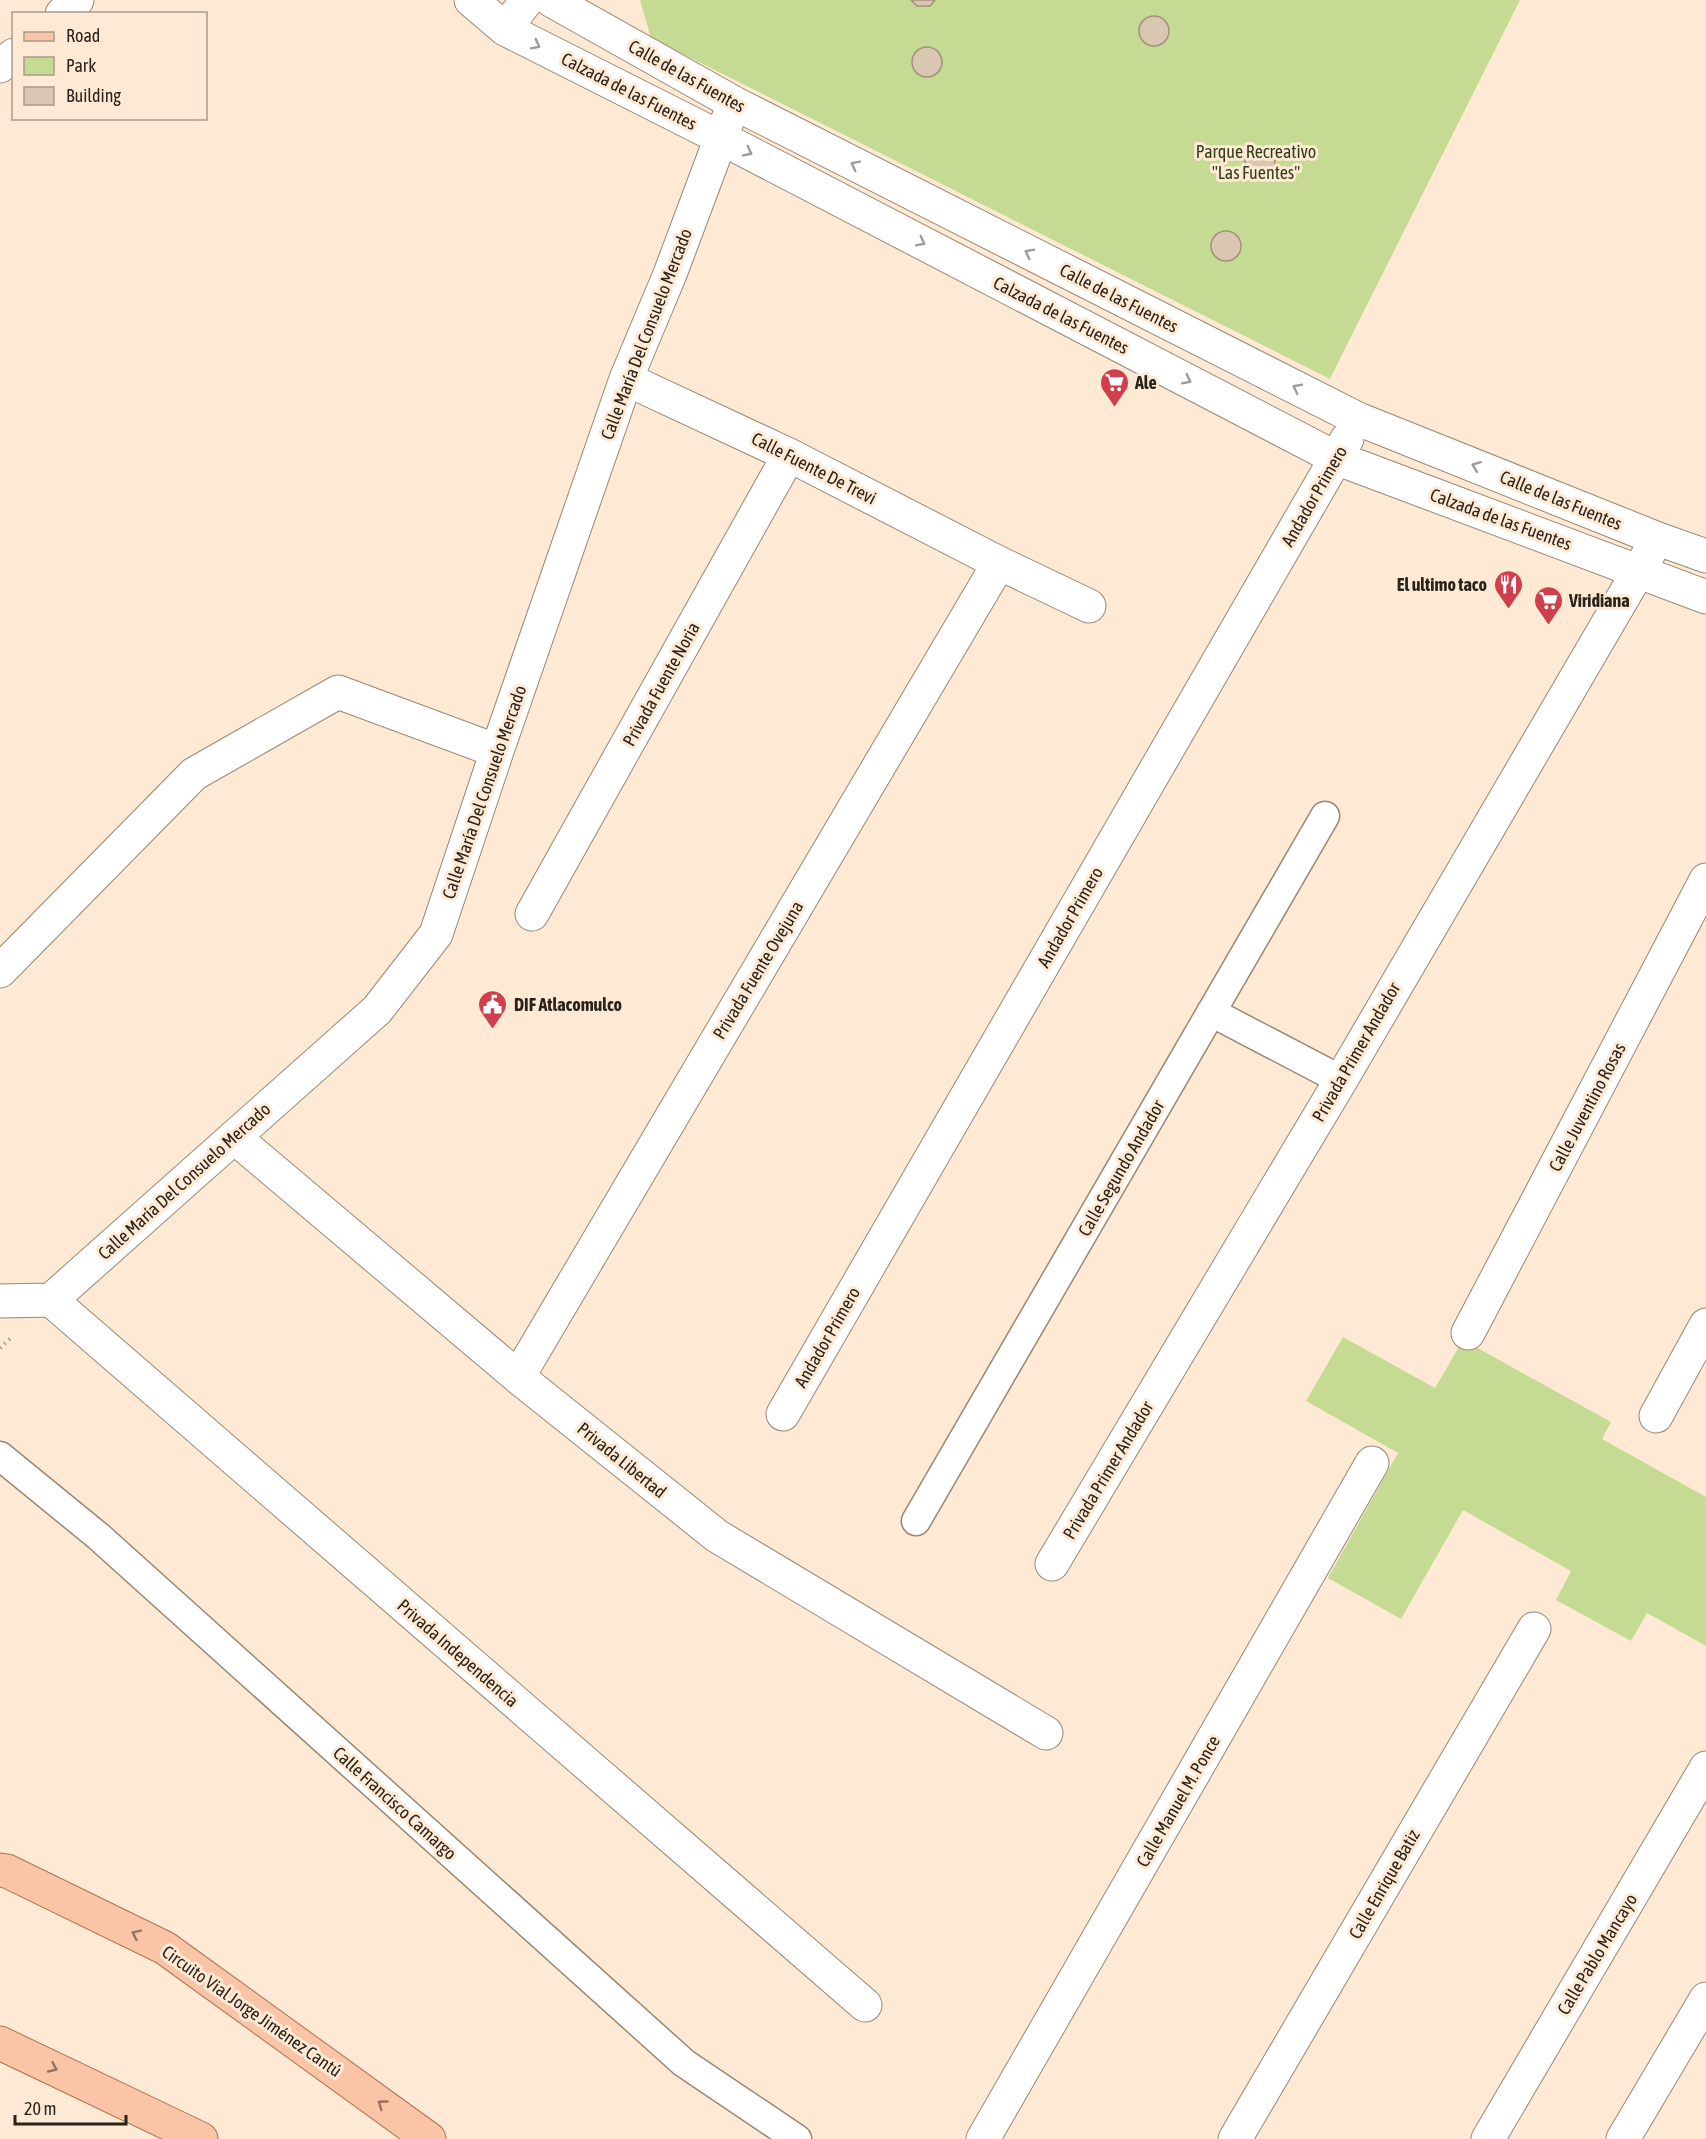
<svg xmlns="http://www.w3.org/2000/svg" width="1706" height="2139" viewBox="0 0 1706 2139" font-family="'Asap Condensed',sans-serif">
	<rect width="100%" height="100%" fill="#feead4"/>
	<!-- green -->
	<path fill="#c5db93" d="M640,0h880l-190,379 -679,-341z
		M1343,1337l92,51 28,-48 148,82 -9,17 104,58v149l-59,-33 -16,28 -75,-41 15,-29 -108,-61 -62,109 -73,-41 70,-125 -92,-52z"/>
	<!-- building -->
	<path fill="#dac7b2" stroke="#a3917d" stroke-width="1.5" d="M911,0h24l-5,6h-13z
		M1139 31a15 15 0 1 1 30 0a15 15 0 1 1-30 0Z
		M912 62a15 15 0 1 1 30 0a15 15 0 1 1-30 0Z
		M1245 162a15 15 0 1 1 30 0a15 15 0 1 1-30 0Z
		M1211 246a15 15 0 1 1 30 0a15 15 0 1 1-30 0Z"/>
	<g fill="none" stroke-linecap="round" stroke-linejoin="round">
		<defs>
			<path id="pedestrian" d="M1211,1012l130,68
				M0,1456l98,80 586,527 113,76
				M916,1521l409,-705"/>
			<path id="minor" d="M471,0l34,29 214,108 617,321 370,139
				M551,0l183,103 624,316 300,120 48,17
				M62,14l15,-14
				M505,29l22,-29
				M0,66l14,-11
				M626,379l163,76 210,108 90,43
				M532,914l257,-459
				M0,971l194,-197 144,-82 159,59
				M234,1137l284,240 199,159 329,197
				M51,1300l814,705
				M0,1301l51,-1 326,-290 59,-76 61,-183 129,-372 44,-105 64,-171
				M1468,1333l238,-453
				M518,1377l481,-814
				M783,1414l564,-975
				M1656,1416l50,-91
				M1052,1564l289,-484 308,-527
				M983,2139l389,-676
				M1235,2139l299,-510
				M1488,2139l218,-371
				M1623,2139l83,-140"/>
			<path id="primary" d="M0,1870l7,1 158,77 264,191
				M0,2043l201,96"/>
		</defs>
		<!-- pedestrian casing -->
		<use href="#pedestrian" stroke="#998773" stroke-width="31"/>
		<!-- minor casing -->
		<use href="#minor" stroke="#998773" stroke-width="35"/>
		<!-- primary casing -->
		<use href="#primary" stroke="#af724f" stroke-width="35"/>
		<!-- path -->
		<path stroke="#a99a89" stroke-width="4" stroke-dasharray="1.5 4.5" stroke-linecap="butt" d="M0,1348l13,-12"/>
		<!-- pedestrian -->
		<use href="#pedestrian" stroke="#fff" stroke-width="28"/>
		<!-- minor -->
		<use href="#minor" stroke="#fff" stroke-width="33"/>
		<!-- primary -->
		<use href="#primary" stroke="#fac4a7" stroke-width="33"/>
	</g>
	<!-- one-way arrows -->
	<defs><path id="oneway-chevron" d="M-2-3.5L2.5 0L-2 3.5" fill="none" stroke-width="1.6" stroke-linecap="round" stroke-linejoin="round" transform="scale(1.5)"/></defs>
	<g stroke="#9f9c98">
		<use href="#oneway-chevron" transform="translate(536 45) rotate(27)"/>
		<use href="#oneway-chevron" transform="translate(748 152) rotate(27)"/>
		<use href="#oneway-chevron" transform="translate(855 165) rotate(-153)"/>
		<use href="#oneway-chevron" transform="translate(921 242) rotate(27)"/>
		<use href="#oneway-chevron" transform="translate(1029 253) rotate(-153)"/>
		<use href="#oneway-chevron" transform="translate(1187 380) rotate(27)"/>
		<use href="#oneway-chevron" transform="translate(1297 388) rotate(-153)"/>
		<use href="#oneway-chevron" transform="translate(1476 466) rotate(-159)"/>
	</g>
	<g stroke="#927460">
		<use href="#oneway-chevron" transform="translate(136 1934) rotate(-154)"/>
		<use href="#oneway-chevron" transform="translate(53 2068) rotate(25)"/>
		<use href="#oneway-chevron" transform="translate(382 2104) rotate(-144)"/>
	</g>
	<!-- icons -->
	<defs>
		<symbol id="supermarket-pin" viewBox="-11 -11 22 30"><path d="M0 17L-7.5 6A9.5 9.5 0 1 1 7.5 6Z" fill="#d0404c" stroke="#feead4"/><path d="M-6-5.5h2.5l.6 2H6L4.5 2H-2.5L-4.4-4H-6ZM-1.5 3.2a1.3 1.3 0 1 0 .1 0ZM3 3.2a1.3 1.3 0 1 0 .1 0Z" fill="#fff"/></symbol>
		<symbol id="restaurant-pin" viewBox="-11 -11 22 30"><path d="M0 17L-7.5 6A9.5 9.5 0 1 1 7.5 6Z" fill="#d0404c" stroke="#feead4"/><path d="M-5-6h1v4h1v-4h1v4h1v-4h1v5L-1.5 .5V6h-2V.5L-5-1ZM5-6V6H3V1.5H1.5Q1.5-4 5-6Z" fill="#fff"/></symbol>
		<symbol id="civic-pin" viewBox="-11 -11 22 30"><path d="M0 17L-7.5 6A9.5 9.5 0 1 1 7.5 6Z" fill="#d0404c" stroke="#feead4"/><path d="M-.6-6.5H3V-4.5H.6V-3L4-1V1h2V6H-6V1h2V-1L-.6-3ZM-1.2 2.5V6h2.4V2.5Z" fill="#fff"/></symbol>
	</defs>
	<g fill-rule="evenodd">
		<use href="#supermarket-pin" x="1098" y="366" width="33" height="45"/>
		<use href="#restaurant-pin" x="1492" y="568" width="33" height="45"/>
		<use href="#supermarket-pin" x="1532" y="584" width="33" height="45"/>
		<use href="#civic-pin" x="476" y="988" width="33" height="45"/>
	</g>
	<g text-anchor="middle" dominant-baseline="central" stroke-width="6" stroke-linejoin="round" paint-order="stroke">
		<!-- street labels -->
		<g font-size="18" fill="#2a231a" stroke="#feead4">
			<text transform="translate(687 76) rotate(29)">Calle de las Fuentes</text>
			<text transform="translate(629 91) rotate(27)">Calzada de las Fuentes</text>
			<text transform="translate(1119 298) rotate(27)">Calle de las Fuentes</text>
			<text transform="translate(1061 315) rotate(27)">Calzada de las Fuentes</text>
			<text transform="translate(646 334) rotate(-69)">Calle María Del Consuelo Mercado</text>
			<text transform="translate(814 468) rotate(27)">Calle Fuente De Trevi</text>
			<text transform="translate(1314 496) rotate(-60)">Andador Primero</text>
			<text transform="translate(1561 500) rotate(22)">Calle de las Fuentes</text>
			<text transform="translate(1501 519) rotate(20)">Calzada de las Fuentes</text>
			<text transform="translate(661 684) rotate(-61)">Privada Fuente Noria</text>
			<text transform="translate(484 792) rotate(-71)">Calle María Del Consuelo Mercado</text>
			<text transform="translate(1070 917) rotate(-60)">Andador Primero</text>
			<text transform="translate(758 970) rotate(-59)">Privada Fuente Ovejuna</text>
			<text transform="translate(1356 1052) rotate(-60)">Privada Primer Andador</text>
			<text transform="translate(1587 1107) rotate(-62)">Calle Juventino Rosas</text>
			<text transform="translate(1121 1168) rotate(-60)">Calle Segundo Andador</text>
			<text transform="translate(184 1181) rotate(-42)">Calle María Del Consuelo Mercado</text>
			<text transform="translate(827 1337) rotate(-60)">Andador Primero</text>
			<text transform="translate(622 1460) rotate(39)">Privada Libertad</text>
			<text transform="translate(1108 1470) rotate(-59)">Privada Primer Andador</text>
			<text transform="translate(458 1653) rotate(41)">Privada Independencia</text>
			<text transform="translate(1178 1801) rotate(-60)">Calle Manuel M. Ponce</text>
			<text transform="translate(395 1803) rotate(42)">Calle Francisco Camargo</text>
			<text transform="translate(1384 1884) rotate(-60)">Calle Enrique Batiz</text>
			<text transform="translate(1597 1954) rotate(-59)">Calle Pablo Mancayo</text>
			<text transform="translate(252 2011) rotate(35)">Circuito Vial Jorge Jiménez Cantú</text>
		</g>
		<!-- park labels -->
		<g font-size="18" fill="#333d19" stroke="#feead4">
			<text x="1256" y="151">Parque Recreativo<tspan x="1256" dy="21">"Las Fuentes"</tspan></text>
		</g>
		<!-- poi labels -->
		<g font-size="18" font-weight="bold" fill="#2a231a" stroke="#feead4" text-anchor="start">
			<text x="1135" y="382">Ale</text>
			<text x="1487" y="584" text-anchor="end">El ultimo taco</text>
			<text x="1569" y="600">Viridiana</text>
			<text x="514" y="1004">DIF Atlacomulco</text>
		</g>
	</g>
	<!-- legend -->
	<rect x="12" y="12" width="195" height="108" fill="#feead4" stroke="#a99a8a" stroke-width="1.5"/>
	<rect x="24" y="32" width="30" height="9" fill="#fac4a7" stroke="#a99a8a" stroke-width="1.5"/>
	<text x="66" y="42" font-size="18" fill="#2a231a">Road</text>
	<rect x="24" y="57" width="30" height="18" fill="#c5db93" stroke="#a99a8a" stroke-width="1.5"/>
	<text x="66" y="72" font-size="18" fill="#2a231a">Park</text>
	<rect x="24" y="87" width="30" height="18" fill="#dac7b2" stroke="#a99a8a" stroke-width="1.5"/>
	<text x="66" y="102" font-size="18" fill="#2a231a">Building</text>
	<!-- scale -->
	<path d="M15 2115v9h111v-9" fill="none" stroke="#2a231a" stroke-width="3"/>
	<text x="24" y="2115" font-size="18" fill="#2a231a" stroke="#feead4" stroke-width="4.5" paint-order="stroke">20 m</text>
</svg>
